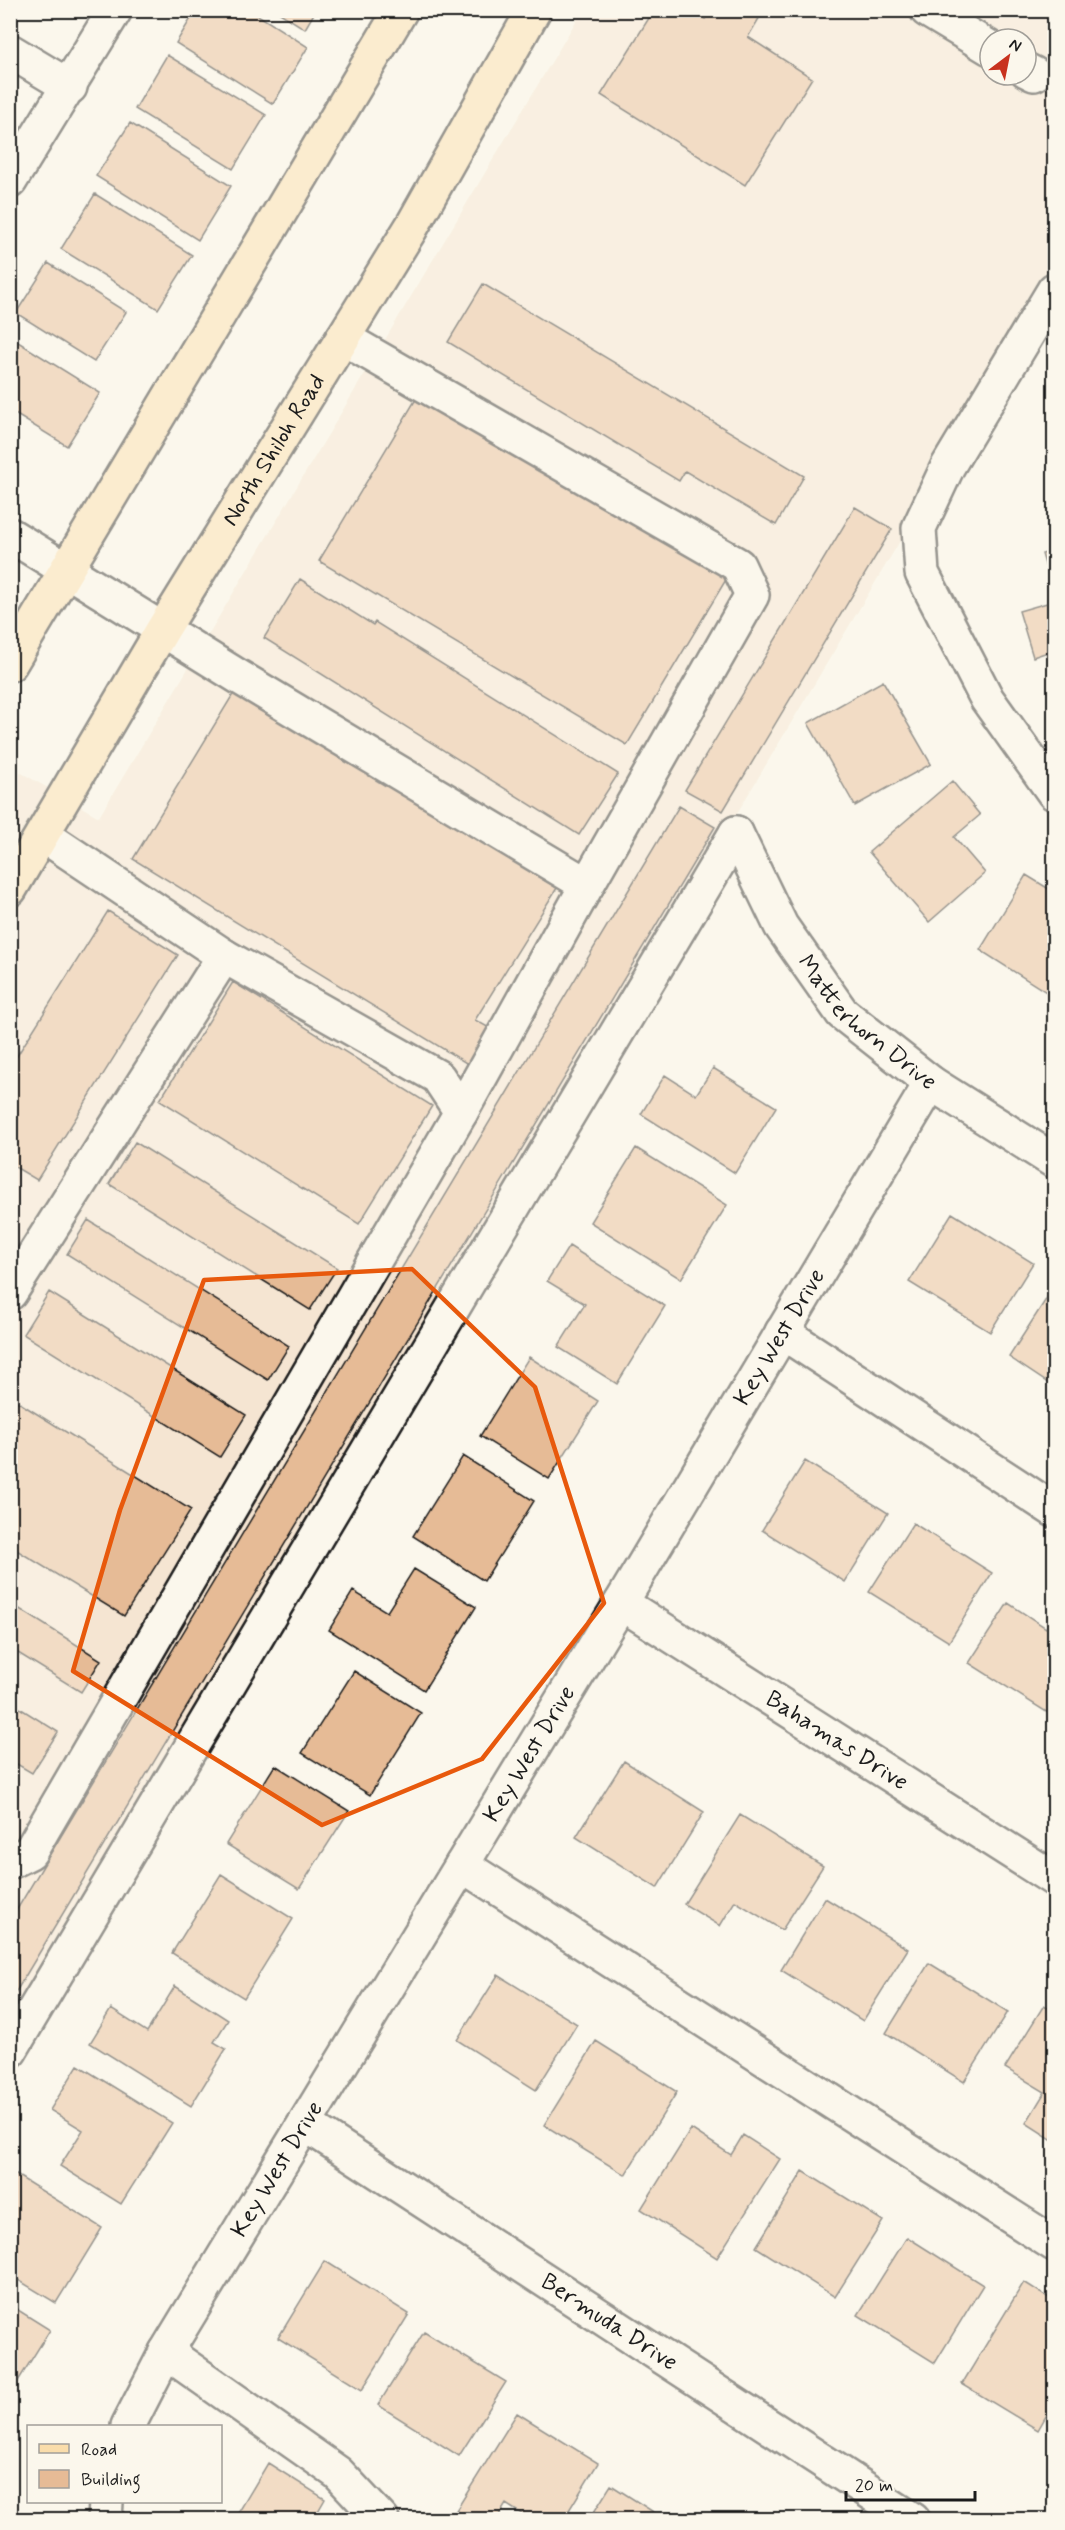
<svg xmlns="http://www.w3.org/2000/svg" width="1065" height="2530" viewBox="0 0 1065 2530" font-family="Mynerve,sans-serif">
	<rect width="100%" height="100%" fill="#fbf7ec"/>
	<filter id="ink" filterUnits="userSpaceOnUse"><feTurbulence type="fractalNoise" baseFrequency=".0167" numOctaves="2"/><feDisplacementMap in="SourceGraphic" scale="12" xChannelSelector="R" yChannelSelector="G"/><feConvolveMatrix kernelMatrix="1 2 1 2 8 2 1 2 1" color-interpolation-filters="sRGB"/></filter>
	<g filter="url(#ink)">
		<!-- built -->
		<path fill="#f5e5d2" fill-rule="evenodd" d="M582,11h472v273l-1043,1741v-1258l88,50zM990,39h36v36h-36z"/>
		<!-- building -->
		<path fill="#e6bb96" stroke="#1c1c1c" stroke-width="1.5" d="M196,10h54l58,37 -35,57 -97,-61z
			M275,10h41l-11,19z
			M654,10h39l12,9 6,-9h53l-16,27 64,41 -67,107 -144,-90z
			M167,55l99,60 -33,54 -98,-60z
			M130,123l101,63 -33,54 -102,-64z
			M95,194l97,61 -34,54 -97,-60z
			M48,263l78,49 -32,50 -78,-49z
			M483,284l321,192 -28,49 -91,-54 -6,10 -231,-139z
			M10,337l90,56 -33,53 -57,-35z
			M419,394l308,184 -100,167 -308,-184z
			M855,507l37,22 -169,282 -38,-21z
			M1054,551v44l-12,-41z
			M300,579l73,46 2,-3 243,152 -39,61 -315,-197z
			M1054,601v49l-21,7 -14,-46z
			M883,681l48,83 -76,42 -47,-83z
			M235,691l322,197 -82,132 18,10 -22,36 -338,-207z
			M952,781l28,34 -26,22 31,36 -56,49 -60,-70z
			M679,806l36,21 -701,1168 -4,-2v-72z
			M1026,875l28,17v105l-74,-47z
			M108,911l70,44 -141,225 -27,-16v-97z
			M233,982l199,124 -73,118 -199,-124z
			M713,1068l63,39 -41,66 -94,-59 24,-39 31,20z
			M135,1142l202,126 -27,42 -201,-126z
			M636,1148l91,57 -46,74 -91,-57z
			M952,1213l81,50 -43,69 -81,-50z
			M88,1220l201,126 -21,34 -201,-126z
			M569,1246l96,60 -48,78 -59,-37 27,-43 -38,-23z
			M1052,1290l2,1v96l-45,-30z
			M49,1292l197,123 -26,42 -197,-123z
			M529,1357l69,44 -49,78 -69,-43z
			M10,1397l181,113 -67,106 -114,-70z
			M463,1456l71,45 -50,80 -71,-45z
			M805,1461l83,52 -43,69 -83,-52z
			M913,1523l79,50 -43,69 -80,-50z
			M414,1569l62,38 -52,83 -95,-60 24,-39 34,21z
			M10,1603l91,57 -20,32 -71,-44z
			M1008,1603l38,25 8,-12v87l-6,10 -79,-50z
			M354,1671l67,42 -51,82 -68,-42z
			M10,1702l48,30 -26,41 -22,-13z
			M624,1761l80,51 -47,76 -81,-51z
			M275,1765l74,46 -50,78 -73,-45z
			M740,1815l83,51 -41,64 -47,-29 -15,25 -36,-22z
			M221,1874l72,45 -49,79 -72,-45z
			M825,1898l83,51 -45,72 -82,-51z
			M929,1963l79,49 -44,70 -78,-49z
			M498,1975l79,49 -41,66 -79,-50z
			M175,1986l53,34 -14,22 12,7 -35,57 -101,-63 21,-34 36,23z
			M1044,2005l10,6v130l-28,-18 19,-31 -40,-24z
			M596,2041l81,51 -52,83 -81,-50z
			M78,2065l94,58 -51,81 -61,-38 23,-36 -33,-20z
			M691,2129l40,26 12,-20 37,24 -63,99 -76,-49z
			M803,2171l80,50 -48,76 -79,-50z
			M13,2173l89,55 -46,75 -46,-28v-97z
			M907,2237l76,48 -48,78 -77,-48z
			M325,2261l84,53 -47,76 -84,-52z
			M1024,2282l30,19v101l-16,28 -76,-46z
			M10,2305l40,25 -40,64z
			M424,2332l82,50 -47,74 -81,-51z
			M517,2413l81,50 -35,57h-32l-25,-16 -10,16h-46z
			M268,2463l57,36 -12,21h-79z
			M611,2485l55,35h-77z"/>
		<g fill="none" stroke-linecap="round" stroke-linejoin="round">
			<defs>
				<g id="minor">
					<path d="M927,10l63,38"/>
					<path d="M10,51l60,36"/>
					<path d="M1026,70l8,4"/>
					<path d="M10,181l105,-171"/>
					<path d="M1054,290l-106,176 -29,62 3,45 65,126 67,94"/>
					<path d="M343,338l395,227 14,30 -165,290"/>
					<path d="M10,535l229,142 348,208 -126,227"/>
					<path id="s1" d="M736,833l45,93 61,87 89,70 123,78"/>
					<path d="M10,1293l214,-337 -181,-121"/>
					<path d="M782,1332l272,178"/>
					<path id="s2" d="M621,1603l433,276"/>
					<path d="M10,1862l20,-10 431,-740 -23,-35 -214,-121"/>
					<path d="M462,1865l592,379"/>
					<path d="M10,2051l726,-1218"/>
					<path id="s3" d="M305,2124l608,396"/>
					<path d="M166,2352l172,121 44,47"/>
					<path id="s4" d="M128,2426l38,-74 455,-749 310,-520"/>
					<path d="M105,2520l1,-18"/>
				</g>
				<g id="major">
					<path d="M10,664l391,-654"/>
					<path id="s5" d="M10,889l153,-260 248,-401 123,-218"/>
				</g>
			</defs>
			<!-- minor casing -->
			<use href="#minor" stroke="#1c1c1c" stroke-width="38"/>
			<!-- major casing -->
			<use href="#major" stroke="#1c1c1c" stroke-width="38"/>
			<!-- minor -->
			<use href="#minor" stroke="#fbf7ec" stroke-width="33"/>
			<!-- major -->
			<use href="#major" stroke="#faddab" stroke-width="33"/>
		</g>
	</g>
	<!-- marked area -->
	<path d="M0 0H1065V2530H0ZM412,1269l123,118 69,216 -122,156 -160,66 -249,-154 47,-161 84,-230z" fill="#fbf7ec" fill-opacity=".55" fill-rule="evenodd"/>
	<path fill="none" stroke="#e8590c" stroke-width="4.5" stroke-linejoin="round" d="M412,1269l123,118 69,216 -122,156 -160,66 -249,-154 47,-161 84,-230z"/>
	<g text-anchor="middle" dominant-baseline="central" stroke-width="4.5" stroke-linejoin="round" paint-order="stroke">
		<!-- street labels -->
		<g font-size="24" fill="#1c1c1c" stroke="#fbf7ec">
			<text stroke="none"><textPath href="#s5" startOffset="512">North Shiloh Road</textPath></text>
			<text stroke="none"><textPath href="#s1" startOffset="234">Matterhorn Drive</textPath></text>
			<text stroke="none"><textPath href="#s4" startOffset="1269">Key West Drive</textPath></text>
			<text stroke="none"><textPath href="#s2" startOffset="256">Bahamas Drive</textPath></text>
			<text stroke="none"><textPath href="#s4" startOffset="783">Key West Drive</textPath></text>
			<text stroke="none"><textPath href="#s4" startOffset="297">Key West Drive</textPath></text>
			<text stroke="none"><textPath href="#s3" startOffset="363">Bermuda Drive</textPath></text>
		</g>
	</g>
	<!-- margin -->
	<rect width="1065" height="2530" fill="none" stroke="#fbf7ec" stroke-width="36"/>
	<rect x="18" y="18" width="1029" height="2494" fill="none" stroke="#1c1c1c" stroke-width="2" filter="url(#ink)"/>
	<!-- legend -->
	<rect x="27" y="2425" width="195" height="78" fill="#fbf7ec" stroke="#a29f99" stroke-width="1.5"/>
	<rect x="39" y="2444" width="30" height="9" fill="#faddab" stroke="#a29f99" stroke-width="1.5"/>
	<text x="81" y="2455" font-size="18" fill="#1c1c1c">Road</text>
	<rect x="39" y="2470" width="30" height="18" fill="#e6bb96" stroke="#a29f99" stroke-width="1.5"/>
	<text x="81" y="2485" font-size="18" fill="#1c1c1c">Building</text>
	<!-- north arrow -->
	<g transform="translate(1008 57) rotate(32)"><circle r="28" fill="#fbf7ec" stroke="#a29f99" stroke-width="1.5"/>
	<path d="M0-4.5L10 22L0 15L-10 22Z" fill="#c8321e"/>
	<text y="-9" font-size="16" font-weight="bold" text-anchor="middle" fill="#1c1c1c">N</text>
	</g>
	<!-- scale -->
	<path d="M846 2491v9h129v-9" fill="none" stroke="#1c1c1c" stroke-width="3"/>
	<text x="855" y="2491" font-size="18" fill="#1c1c1c" stroke="#fbf7ec" stroke-width="4.5" paint-order="stroke">20 m</text>
</svg>
